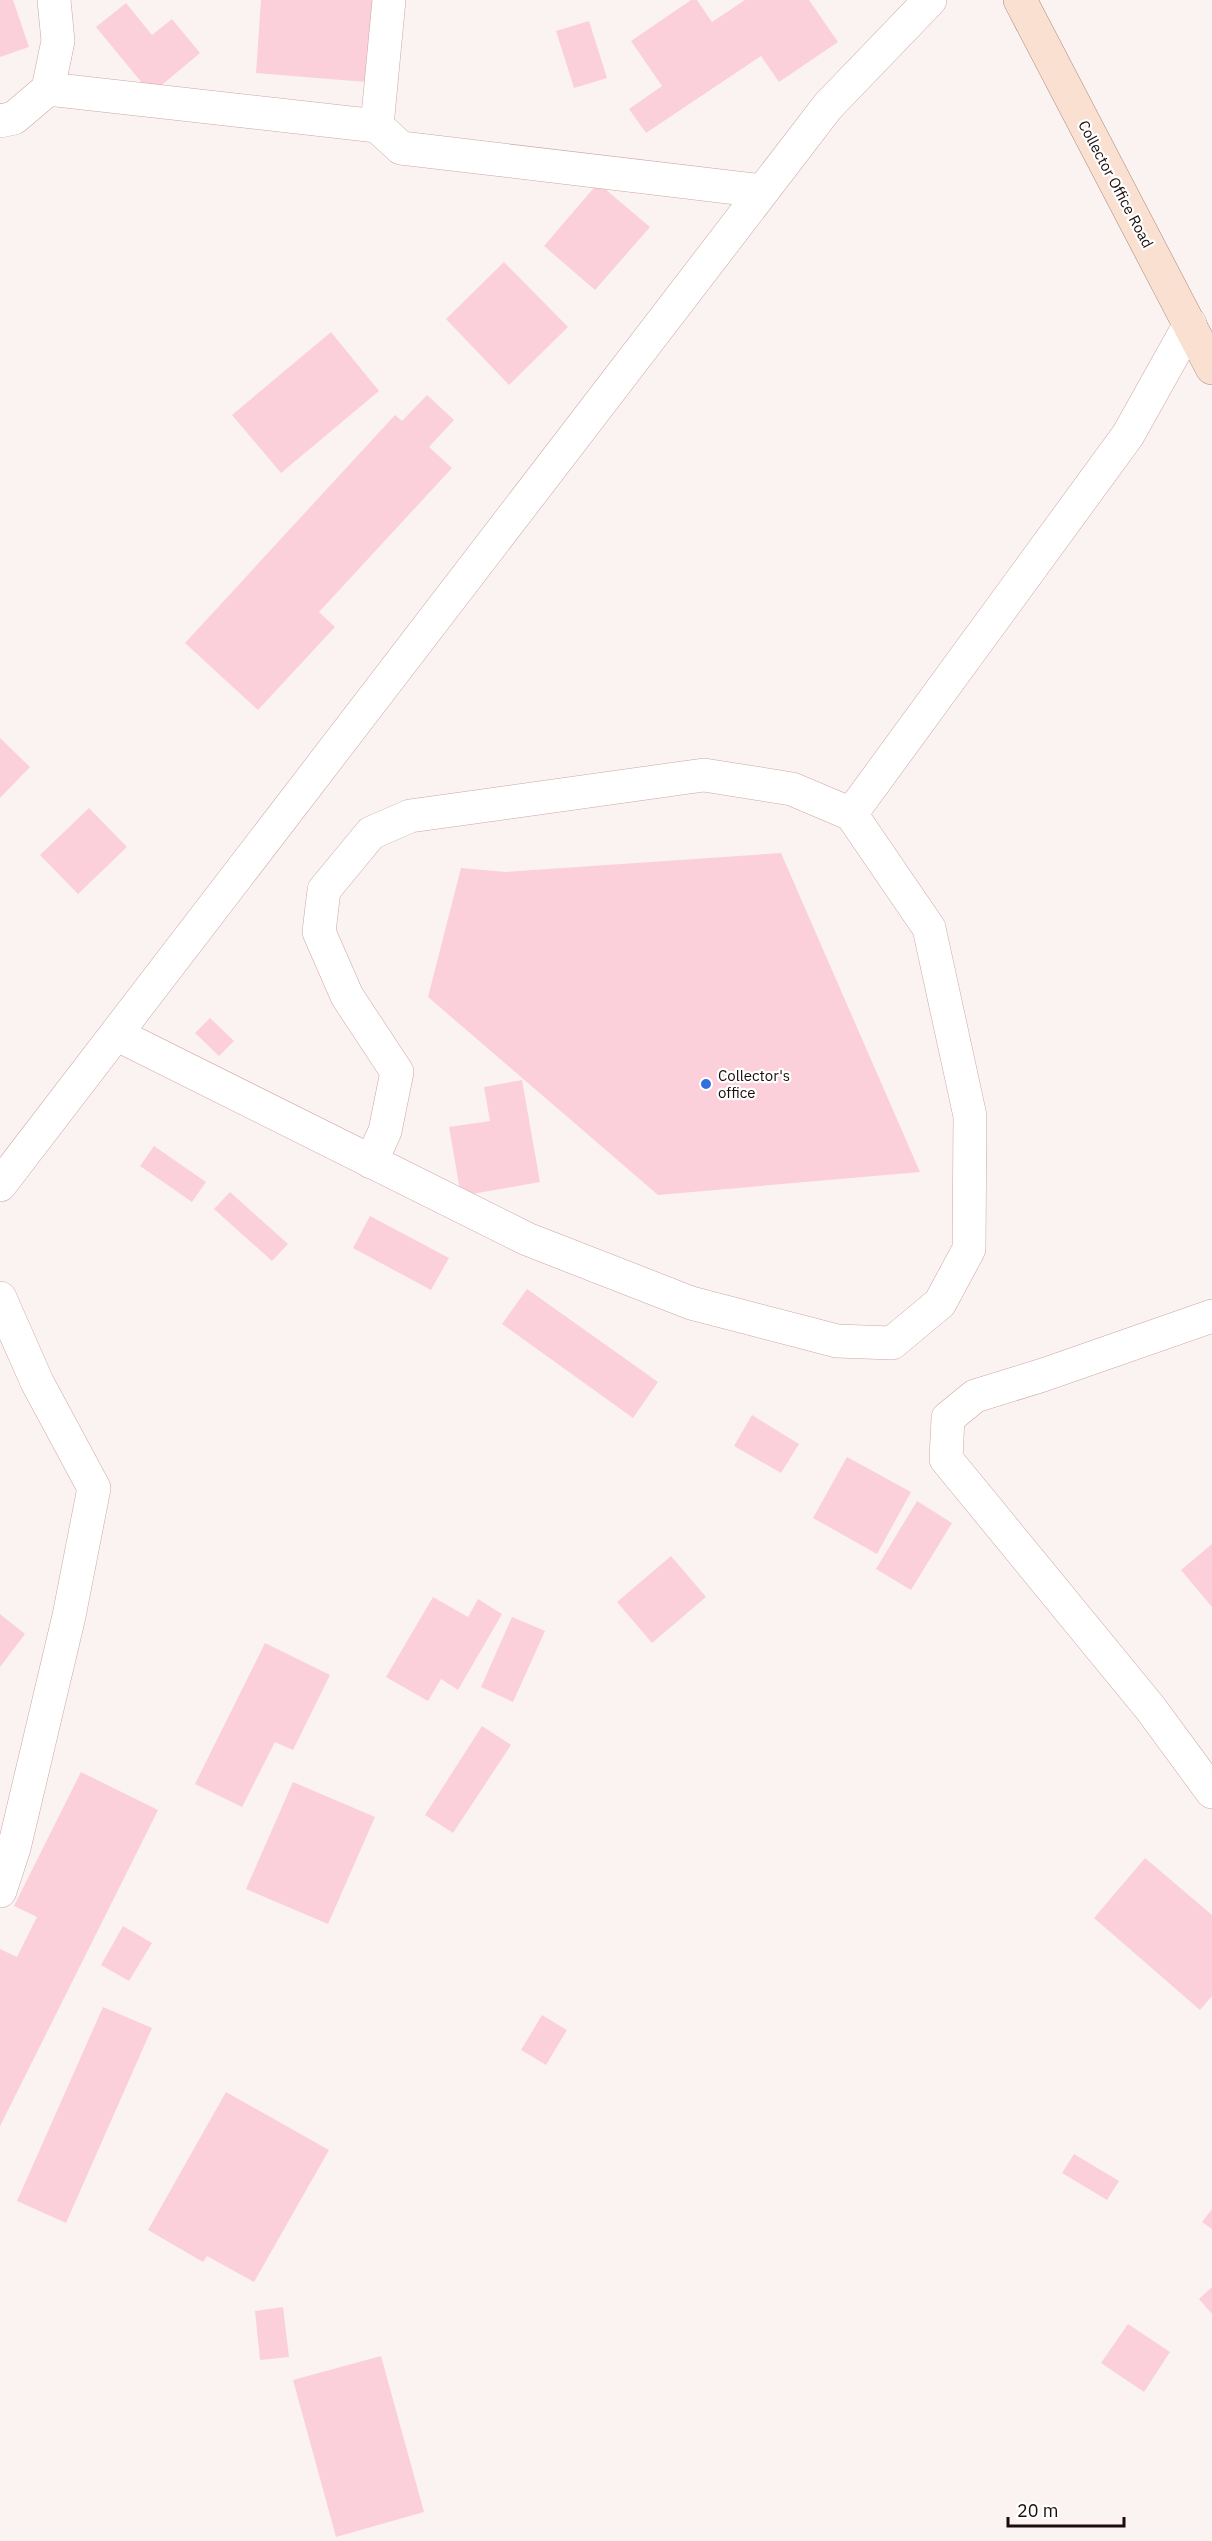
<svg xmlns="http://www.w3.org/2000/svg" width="1212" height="2541" viewBox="0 0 1212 2541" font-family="'IBM Plex Sans',sans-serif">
	<rect width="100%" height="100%" fill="#fbf3f2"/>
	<!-- building -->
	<path fill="#fbd0db" d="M0,0h13l16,47 -29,10z
		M261,0h112l-7,82 -110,-9z
		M691,0h6l15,22 33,-22h64l29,42 -59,40 -18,-26 -115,77 -17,-24 33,-23 -31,-45z
		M126,3l26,32 20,-16 28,34 -49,41 -55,-67z
		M589,21l18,57 -33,10 -18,-57z
		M598,183l52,44 -55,63 -51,-44z
		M504,262l64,65 -59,58 -63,-66z
		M331,332l48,59 -98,82 -49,-58z
		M427,395l27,25 -25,27 23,21 -133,144 16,15 -77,83 -73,-67 210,-228 7,6z
		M0,738l30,29 -30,31z
		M89,808l38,39 -49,47 -38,-39z
		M781,853l139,319 -262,23 -230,-198 33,-129 45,4z
		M210,1018l24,23 -15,15 -24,-23z
		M522,1080l18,102 -79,14 -12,-69 41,-6 -6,-34z
		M154,1146l52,36 -14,20 -52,-36z
		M230,1192l58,52 -16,17 -58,-52z
		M370,1216l79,42 -18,32 -78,-42z
		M527,1289l131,93 -25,36 -131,-94z
		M752,1415l47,29 -18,29 -47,-27z
		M847,1457l64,35 -34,62 -64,-36z
		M917,1501l35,22 -41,67 -35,-21z
		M1212,1544v63l-31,-37z
		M671,1556l35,41 -54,46 -35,-41z
		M433,1597l35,20 10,-18 24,15 -44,76 -17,-11 -13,22 -42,-24z
		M0,1614l25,20 -25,33z
		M512,1617l33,14 -32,71 -32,-15z
		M265,1643l65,32 -37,75 -18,-8 -33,65 -47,-23z
		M482,1726l29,19 -58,88 -28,-18z
		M81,1772l77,38 -158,316v-177l17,8 20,-40 -23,-11z
		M293,1782l82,35 -47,107 -82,-35z
		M1145,1858l67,57v81l-12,14 -106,-92z
		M123,1926l29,17 -23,38 -28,-16z
		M103,2007l49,21 -86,195 -49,-22z
		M542,2015l25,15 -21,35 -25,-15z
		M226,2092l103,58 -75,132 -47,-26 -4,6 -55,-32z
		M1074,2154l45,27 -12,19 -45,-27z
		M1212,2209v20l-10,-7z
		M1212,2287v27l-13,-15z
		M283,2307l6,50 -29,3 -5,-49z
		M1128,2324l42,28 -26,40 -43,-29z
		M381,2356l43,156 -88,25 -43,-157z"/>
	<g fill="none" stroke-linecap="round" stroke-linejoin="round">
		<defs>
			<path id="minor" d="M389,0l-12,126 24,22 361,43
				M48,89l329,37
				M0,121l14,-3 34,-29 10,-48 -4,-41
				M116,1034l411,205 164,64 146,38 55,2 48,-40 29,-54 1,-133 -41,-188 -78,-114 277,-379 62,-111
				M371,1162l14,-31 12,-59 -50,-76 -28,-64 5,-42 47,-57 39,-17 294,-41 88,14 59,25
				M0,1185l828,-1079 102,-106
				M0,1298l37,84 57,106 -25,128 -55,232 -14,43
				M1212,1316l-169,59 -68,21 -27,22 -2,41 205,250 61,83"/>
			<path id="major" d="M1020,0l192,368"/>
		</defs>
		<!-- minor casing -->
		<use href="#minor" stroke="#cda6a2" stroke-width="34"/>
		<!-- major casing -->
		<use href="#major" stroke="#a98878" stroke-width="34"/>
		<!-- minor -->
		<use href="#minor" stroke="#fff" stroke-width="33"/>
		<!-- major -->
		<use href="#major" stroke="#fae0d1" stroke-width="33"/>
	</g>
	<!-- markers -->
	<circle fill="#3371df" stroke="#fff" stroke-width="2" cx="706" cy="1084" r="6"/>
	<g text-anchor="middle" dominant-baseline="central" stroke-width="4.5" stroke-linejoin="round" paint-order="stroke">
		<!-- street labels -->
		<g font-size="15" fill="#1a0d0b" stroke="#fff">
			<text transform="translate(1116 184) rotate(62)">Collector Office Road</text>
		</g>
		<!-- poi labels -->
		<g font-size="15" fill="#1a0d0b" stroke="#fff" text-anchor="start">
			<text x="718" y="1075">Collector's<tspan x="718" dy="17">office</tspan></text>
		</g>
	</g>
	<!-- scale -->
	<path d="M1008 2517v9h116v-9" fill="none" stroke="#1a0d0b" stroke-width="3"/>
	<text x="1017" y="2517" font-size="18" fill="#1a0d0b" stroke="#ffffff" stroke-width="4.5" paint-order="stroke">20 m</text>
</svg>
